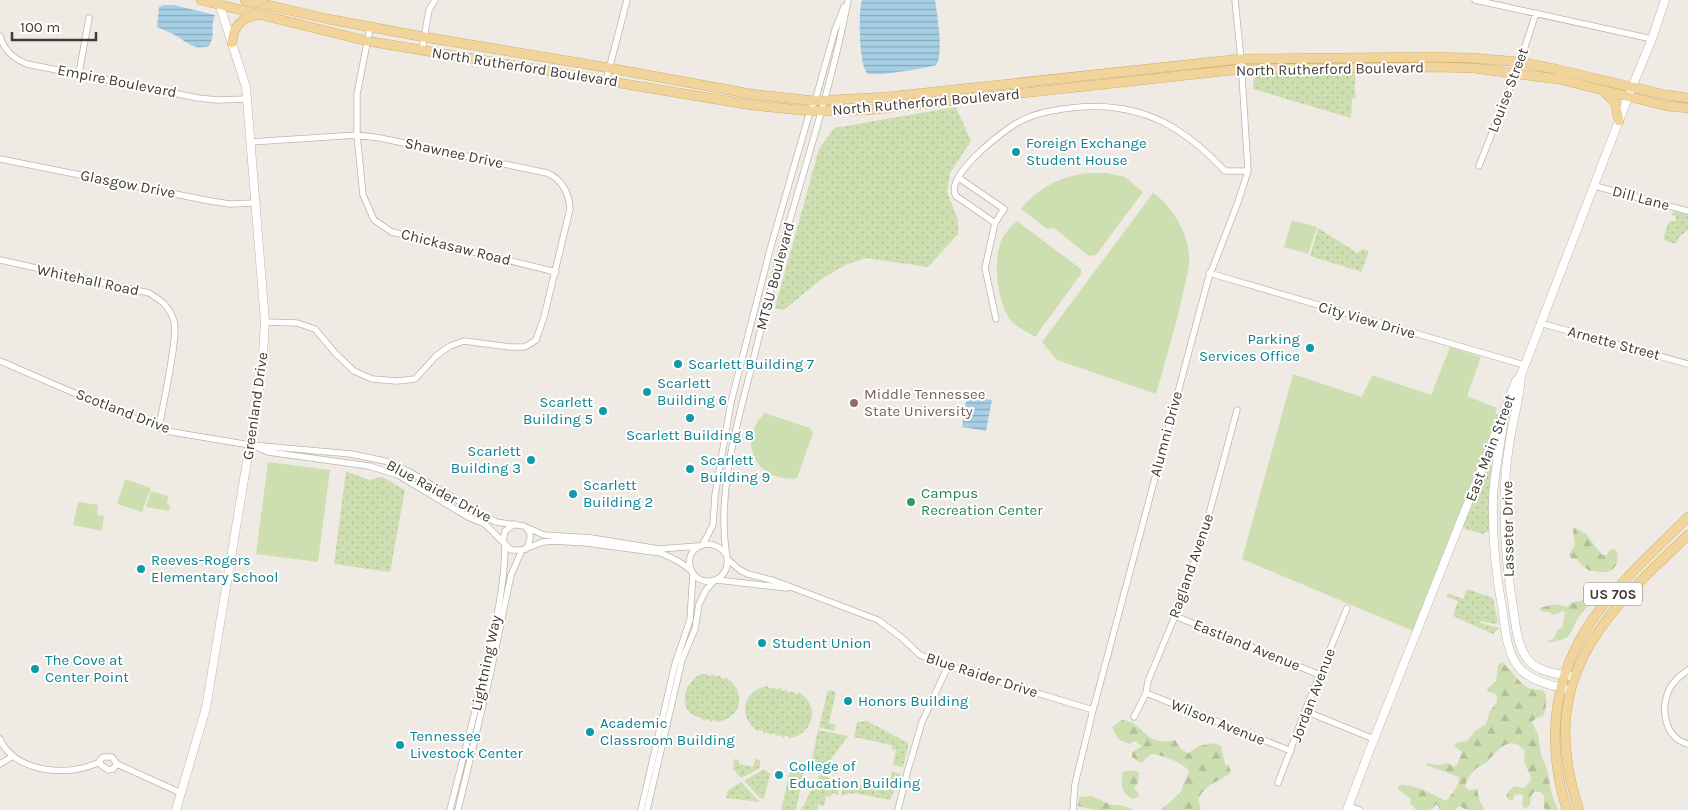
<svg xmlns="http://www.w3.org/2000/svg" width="1688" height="810" viewBox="0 0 1688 810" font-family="Karla,sans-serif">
	<defs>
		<pattern id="grass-dots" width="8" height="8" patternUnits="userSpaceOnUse" patternTransform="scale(1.25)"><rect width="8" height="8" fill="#cddfb1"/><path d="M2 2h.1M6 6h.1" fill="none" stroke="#b1c099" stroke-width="1.8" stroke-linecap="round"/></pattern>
		<pattern id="forest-firs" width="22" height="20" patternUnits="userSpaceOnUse" patternTransform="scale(1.25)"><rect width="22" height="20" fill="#cddfb1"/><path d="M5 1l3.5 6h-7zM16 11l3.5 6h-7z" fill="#b1c099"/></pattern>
		<pattern id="water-rules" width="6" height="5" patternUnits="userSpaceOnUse" patternTransform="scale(1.25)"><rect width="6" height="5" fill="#a6cfe6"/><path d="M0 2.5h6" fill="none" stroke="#89a9bb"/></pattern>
	</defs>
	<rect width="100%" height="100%" fill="#efebe4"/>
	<!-- grass -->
	<path fill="url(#grass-dots)" d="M1354,73c4,7 -2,17 3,24l-5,2 -1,19 -98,-29c0,-8 0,-13 9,-15z
		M956,107l15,34 -21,32 -3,19 11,28v14l-30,33 -62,-9 -21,7 -25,15 -36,30 -9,-2 44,-159 15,-21z
		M1675,211l13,4v15l-7,5 -6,9 -11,-4v-4l5,-15 6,1 1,-5 -5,-2z
		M1318,228l39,25 6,-4 6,2 -8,22 -2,-2 -49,-15z
		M1489,465l4,1 -3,62 -2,3 -5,3 -18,-5 -2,-3z
		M346,471l23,9 13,-3 23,13 -15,82 -56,-8z
		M1467,589l26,9 5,25 -3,1 -14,-3 -1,2 19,5 -6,6 -40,-18 5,-15 -11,-4 1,-4 15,6z
		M701,674h6l4,2 1,-2 6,3v-2l3,1v2l4,1v-2c23,14 17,42 -9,45v-1l-4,-1v2l-3,-1v-1l-4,-1v2l-3,-1v-2c-24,-3 -22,-33 -1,-44z
		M768,686v2h4l1,-1 5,3 1,-2h2v2l3,1 1,-2 2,1v2h4v-1l6,3 1,-2c23,12 16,44 -10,46v-2h-4v2l-3,-1 1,-2 -7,1 1,-2 -4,-1 -1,2 -5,-3 -1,2 -2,-1v-2l-4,-1v2c-22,-14 -17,-42 9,-46z
		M828,690l8,2 -7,31 7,2 -2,6 -15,-4z
		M867,721l41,22v4l-5,20 -10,-2 3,-15 -4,-1v-4l-38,-8 3,-15z
		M818,730l30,6 -19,26 -14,5 -4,-3z
		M734,759l5,1v4l14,3 2,-8 5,1v8l-19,10 -8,-9z
		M791,767l9,2 2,-2 2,3 -8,40h-15z
		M764,769l6,5 -6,25 -4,-1 -16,-17z
		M892,772l9,2 -11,26 -36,-7 -13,3 3,-14 38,8 2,-6 5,1z
		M821,774l18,9 1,3 -2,9 -6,-2 -1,4 -5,-1 -2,10 -6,-1 -1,5h-16l13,-25z
		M741,782l1,1 18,19 -34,-4 2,-8z"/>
	<!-- forest -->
	<path fill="url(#forest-firs)" d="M1574,527l12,7 16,21h4l5,-6 5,1c5,10 -1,24 -14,22 -5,0 -7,-2 -12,-1l-10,-7 -3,-5 -6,-1 -2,-4 6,-9 -2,-14z
		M1589,599l1,4 -12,15 -10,19 -14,5h-8l8,-4 3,-7 6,-5 2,-14 -2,-1 -9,4 -6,-3h-6l-3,-4 16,-4 12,3 4,-4z
		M1502,662c14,12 19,29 40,28l4,4v13l-3,9 -7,2 -4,4 6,13 3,20 7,17 3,20 7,18h-12l-2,-2v-13l-4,-3h-6l-3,4 -1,9 -5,4 -3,-3 1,-10 -3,-2 -5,1 -3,6 -4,-2 -2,-3 3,-5 5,-5 10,2 6,-7 1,-4 -7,-15 1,-11c-15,-17 -26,-2 -37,10 -3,3 -7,4 -10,6 -6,5 -12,13 -13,20l4,3 8,-1 3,13 4,6 -1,2h-16l-8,-4 -4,4h-15l-3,-6 -7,6h-14l-6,-7 1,-4 -14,-11 3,-3c18,0 31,9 46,16 6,-7 13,-15 13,-24l-33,-12v-2l13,2 9,-2 5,3 4,-1 5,-13 -8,-6 1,-3 12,-2 8,-10 11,-7 4,-13 7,-9v-6l-3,-3 -6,-1 -1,-3 9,-8 2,-16z
		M1122,720c24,2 20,27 53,20 4,6 6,11 13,13l11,-7 15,-3 7,3 4,18 4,2 2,6c-13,12 -22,8 -33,27l3,11h-40l19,-17 9,-22c-7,-9 -27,-16 -38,-17l-10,9 -9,-6v-5l10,-6 -8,-5 -5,3 -11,-5 -6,-12z
		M1131,770l8,2 -1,11 -4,4 6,9 -7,3c-12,-5 -13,-15 -10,-27z
		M1092,796l19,9h10l13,5h-40l-16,-4 1,-9z"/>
	<!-- park -->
	<path fill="#cddfb1" d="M1088,173h18l19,4 18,15 -47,63 -7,1 -35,-28 -7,1 -26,-20c17,-21 40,-33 67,-36z
		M1153,193c19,12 35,40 36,62 1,11 -3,24 -5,34 -8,36 -18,70 -28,105l-99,-34 -15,-18z
		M1292,220l25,7 -9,27 -24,-7z
		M1017,221l64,48v5l-46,63c-7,-5 -17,-9 -23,-15 -15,-18 -20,-62 -10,-83 3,-7 10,-13 15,-18z
		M1450,347l31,10 -14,39 30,12 -2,5 4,2 -86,216 -171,-72 51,-185 69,23 10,-22 59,20z
		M765,413l45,15 3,5 -16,45c-40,6 -62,-37 -32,-65z
		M268,462l62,8 -12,92 -62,-8z
		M125,479l26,9 -9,24 -25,-8z
		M151,491l17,5 -1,8 3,1 -1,6 -23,-4z
		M80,502l18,3 -1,10 7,1 -2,15 -29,-6 5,-22z"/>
	<!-- water -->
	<path fill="url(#water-rules)" d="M862,0h73c2,14 9,54 1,65 -8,3 -63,12 -69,8 -8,-8 -9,-62 -5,-73z
		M164,5h10l41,10c-6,15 2,17 -6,31 -15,5 -22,-4 -34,-11 -6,-3 -12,-5 -18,-8l2,-20z
		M967,396l25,4 -6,31 -24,-4z"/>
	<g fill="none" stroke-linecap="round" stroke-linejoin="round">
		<defs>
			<path id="minor" d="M1475,0l177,39
				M370,28l-13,66v41l6,60 11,25 18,12 164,40
				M0,36c4,15 14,23 27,28l171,34 19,2 30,-1
				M422,50l7,-40 6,-10
				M79,73l10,-55
				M606,81l21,-81
				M252,142l105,-7 23,3 167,35c16,7 22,20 23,36l-26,108 -8,23 -11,7h-15l-46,-6 -14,5 -14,10 -21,23 -18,2 -25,-2 -18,-8 -18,-17 -21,-25 -18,-6 -32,-1
				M0,159l210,42 20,3 27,-1
				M1479,166l41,-104 16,-49
				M959,178l45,31 -9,14 -39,-27c-12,-20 44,-62 59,-72 10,-6 25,-11 36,-13 21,-4 44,-6 65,-3 45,5 79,31 109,63h23
				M1595,186l93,25
				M995,223l-10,45 11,51
				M0,260l149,33c13,8 20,13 25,28 5,14 -12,87 -15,107
				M1209,273l315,92
				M1540,323l148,41
				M0,361l118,51 54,20 78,13 101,9 34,7 23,10 63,37 25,14 28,4c9,6 7,14 2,23
				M252,445l16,7 101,14 29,9 70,42 17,7 26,26h11l21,-8 10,-1 34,2 74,10 17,8 13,9
				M528,528l16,7 47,3 68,11 39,-3
				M503,542l2,-11 9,-7
				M703,544l10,-19 2,-30 16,-93 40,-156 39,-135 5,-10 20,-71 9,-23
				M727,556c-14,-23 -45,-9 -36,14 10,21 40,10 36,-12 -11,-66 10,-133 26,-197 9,-36 18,-73 28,-110 23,-83 51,-166 67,-251
				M727,559l13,11 8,4 27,7 103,39 24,18 18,17 22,9 151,46
				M717,580l70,8
				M1175,616l145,59
				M1688,670c-8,6 -15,11 -19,20 -9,20 -4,48 19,54
				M1146,693l145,58
				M1305,711l69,28
				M1134,717l12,-24 2,-12 27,-65 27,-76 35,-130
				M0,739c12,28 50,35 78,30 7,-1 15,-4 22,-7
				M0,764l13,-8
				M117,764l-4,5 -5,1 -8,-6v-4l3,-3h9l5,7 64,29
				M1278,783l27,-72 42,-103
				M1349,806l11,4
				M450,810c13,-52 27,-104 39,-157 8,-36 16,-72 16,-109
				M458,810l33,-139 20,-96 11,-25
				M641,810l34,-146 15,-44 3,-47
				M647,810l35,-150 13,-31 4,-25 7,-14 8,-9
				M898,810l9,-37 15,-51 26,-56
				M1073,810l2,-26 18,-74 115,-430 30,-78 10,-31 -7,-112 -6,-59"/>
			<path id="tertiary" d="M1521,375c-1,24 -9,47 -12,71 -9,55 -4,113 5,168 2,16 5,38 17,49 11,10 30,11 43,14
				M1504,416c-3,28 -10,55 -11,83 -1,39 3,77 10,114 2,16 4,38 14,52 11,16 36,21 54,25
				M176,810l30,-102 56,-337 3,-49 -18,-223 -1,-12 -28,-87
				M1347,810l25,-66 113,-284 31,-79 5,-6 111,-288 20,-48 13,-39"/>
			<path id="primary" d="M201,0l166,41 384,64 59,6 57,-1 375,-41 193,-2 38,1 85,11 109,27 21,2
				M245,0l83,19 96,18 185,31 142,26 64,7 72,-4 354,-38 189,-2 42,1 48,4 35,7 111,26 22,3
				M232,43c1,-17 9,-25 25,-28
				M1604,92l11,10 4,19
				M1567,810c-21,-66 -15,-132 25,-190 27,-38 63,-70 96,-103
				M1579,810c-43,-130 21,-192 109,-275"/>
		</defs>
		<!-- minor casing -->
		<use href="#minor" stroke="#bcb5ab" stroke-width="7"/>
		<!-- tertiary casing -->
		<use href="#tertiary" stroke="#bcb5ab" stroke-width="9"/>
		<!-- primary casing -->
		<use href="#primary" stroke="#d3af6d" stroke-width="10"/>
		<!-- minor -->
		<use href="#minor" stroke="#fff" stroke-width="5.5"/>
		<!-- tertiary -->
		<use href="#tertiary" stroke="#fff" stroke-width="8"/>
		<!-- primary -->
		<use href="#primary" stroke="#f1d49b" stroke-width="9"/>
	</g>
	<!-- markers -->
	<g fill="#0f9aa8" stroke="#fff" stroke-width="2">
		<circle cx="1016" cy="152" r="5"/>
		<circle cx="1310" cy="348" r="5"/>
		<circle cx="678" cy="364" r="5"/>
		<circle cx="647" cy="392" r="5"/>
		<circle cx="603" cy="411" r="5"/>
		<circle cx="690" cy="418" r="5"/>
		<circle cx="531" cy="460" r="5"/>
		<circle cx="690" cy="469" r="5"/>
		<circle cx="573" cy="494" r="5"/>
		<circle cx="141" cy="569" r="5"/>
		<circle cx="762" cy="643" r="5"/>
		<circle cx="35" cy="669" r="5"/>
		<circle cx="848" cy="701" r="5"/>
		<circle cx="590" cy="732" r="5"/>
		<circle cx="400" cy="745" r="5"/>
		<circle cx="779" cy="775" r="5"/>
	</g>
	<circle fill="#8d6e63" stroke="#fff" stroke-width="2" cx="854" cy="403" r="5"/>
	<circle fill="#2e9e5b" stroke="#fff" stroke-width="2" cx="911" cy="502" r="5"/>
	<g text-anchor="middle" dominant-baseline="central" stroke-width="4" stroke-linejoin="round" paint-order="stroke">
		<!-- shield labels -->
		<rect fill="#fff" stroke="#797671" stroke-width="1" x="1584" y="582.5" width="58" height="23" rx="4"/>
		<g font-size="14" font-weight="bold" fill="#403b34">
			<text x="1613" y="594">US 70S</text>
		</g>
		<!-- street labels -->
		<g font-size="15" fill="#403b34" stroke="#fff">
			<text transform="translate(525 67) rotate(9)">North Rutherford Boulevard</text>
			<text transform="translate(1330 69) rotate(-1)">North Rutherford Boulevard</text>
			<text transform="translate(117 81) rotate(11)">Empire Boulevard</text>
			<text transform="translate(1508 90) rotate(-69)">Louise Street</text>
			<text transform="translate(926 102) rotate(-5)">North Rutherford Boulevard</text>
			<text transform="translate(454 153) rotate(12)">Shawnee Drive</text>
			<text transform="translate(128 184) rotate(11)">Glasgow Drive</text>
			<text transform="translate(1641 198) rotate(15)">Dill Lane</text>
			<text transform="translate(456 247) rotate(14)">Chickasaw Road</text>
			<text transform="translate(775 276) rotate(-75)">MTSU Boulevard</text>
			<text transform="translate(88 280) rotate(12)">Whitehall Road</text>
			<text transform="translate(1367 320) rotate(16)">City View Drive</text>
			<text transform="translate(1614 343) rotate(15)">Arnette Street</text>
			<text transform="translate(255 406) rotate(-82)">Greenland Drive</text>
			<text transform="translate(123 411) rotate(21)">Scotland Drive</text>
			<text transform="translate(1166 434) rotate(-75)">Alumni Drive</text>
			<text transform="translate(1490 448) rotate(-69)">East Main Street</text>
			<text transform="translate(439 491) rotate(28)">Blue Raider Drive</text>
			<text transform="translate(1508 529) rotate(-91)">Lasseter Drive</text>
			<text transform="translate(1191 566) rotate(-71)">Ragland Avenue</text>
			<text transform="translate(1247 645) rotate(22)">Eastland Avenue</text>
			<text transform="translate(486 663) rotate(-78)">Lightning Way</text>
			<text transform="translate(982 675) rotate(18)">Blue Raider Drive</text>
			<text transform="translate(1313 695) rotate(-69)">Jordan Avenue</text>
			<text transform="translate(1218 722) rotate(22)">Wilson Avenue</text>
		</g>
		<!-- culture labels -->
		<g font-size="15" fill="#0d838f" stroke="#fff" text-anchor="start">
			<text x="1026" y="143">Foreign Exchange<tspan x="1026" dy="17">Student House</tspan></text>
			<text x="1300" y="339" text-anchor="end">Parking<tspan x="1300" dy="17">Services Office</tspan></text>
			<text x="688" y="364">Scarlett Building 7</text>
			<text x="657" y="383">Scarlett<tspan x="657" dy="17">Building 6</tspan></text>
			<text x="593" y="402" text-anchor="end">Scarlett<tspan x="593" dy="17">Building 5</tspan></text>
			<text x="690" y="435" text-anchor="middle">Scarlett Building 8</text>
			<text x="521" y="451" text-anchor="end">Scarlett<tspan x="521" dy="17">Building 3</tspan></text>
			<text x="700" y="460">Scarlett<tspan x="700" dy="17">Building 9</tspan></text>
			<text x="583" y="485">Scarlett<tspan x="583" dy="17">Building 2</tspan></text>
			<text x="151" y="560">Reeves-Rogers<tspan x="151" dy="17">Elementary School</tspan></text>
			<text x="772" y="643">Student Union</text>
			<text x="45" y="660">The Cove at<tspan x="45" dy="17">Center Point</tspan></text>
			<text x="858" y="701">Honors Building</text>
			<text x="600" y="723">Academic<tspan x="600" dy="17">Classroom Building</tspan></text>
			<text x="410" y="736">Tennessee<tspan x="410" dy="17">Livestock Center</tspan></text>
			<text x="789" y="766">College of<tspan x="789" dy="17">Education Building</tspan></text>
		</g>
		<!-- education labels -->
		<g font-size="15" fill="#785e54" stroke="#fff" text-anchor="start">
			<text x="864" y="394">Middle Tennessee<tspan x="864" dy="17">State University</tspan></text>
		</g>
		<!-- leisure labels -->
		<g font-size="15" fill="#27864d" stroke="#fff" text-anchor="start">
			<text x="921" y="493">Campus<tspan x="921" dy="17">Recreation Center</tspan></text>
		</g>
	</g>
	<!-- scale -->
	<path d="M12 32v8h84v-8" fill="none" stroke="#403b34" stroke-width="2.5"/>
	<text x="20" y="32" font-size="15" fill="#403b34" stroke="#ffffff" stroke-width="4" paint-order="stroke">100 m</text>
</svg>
